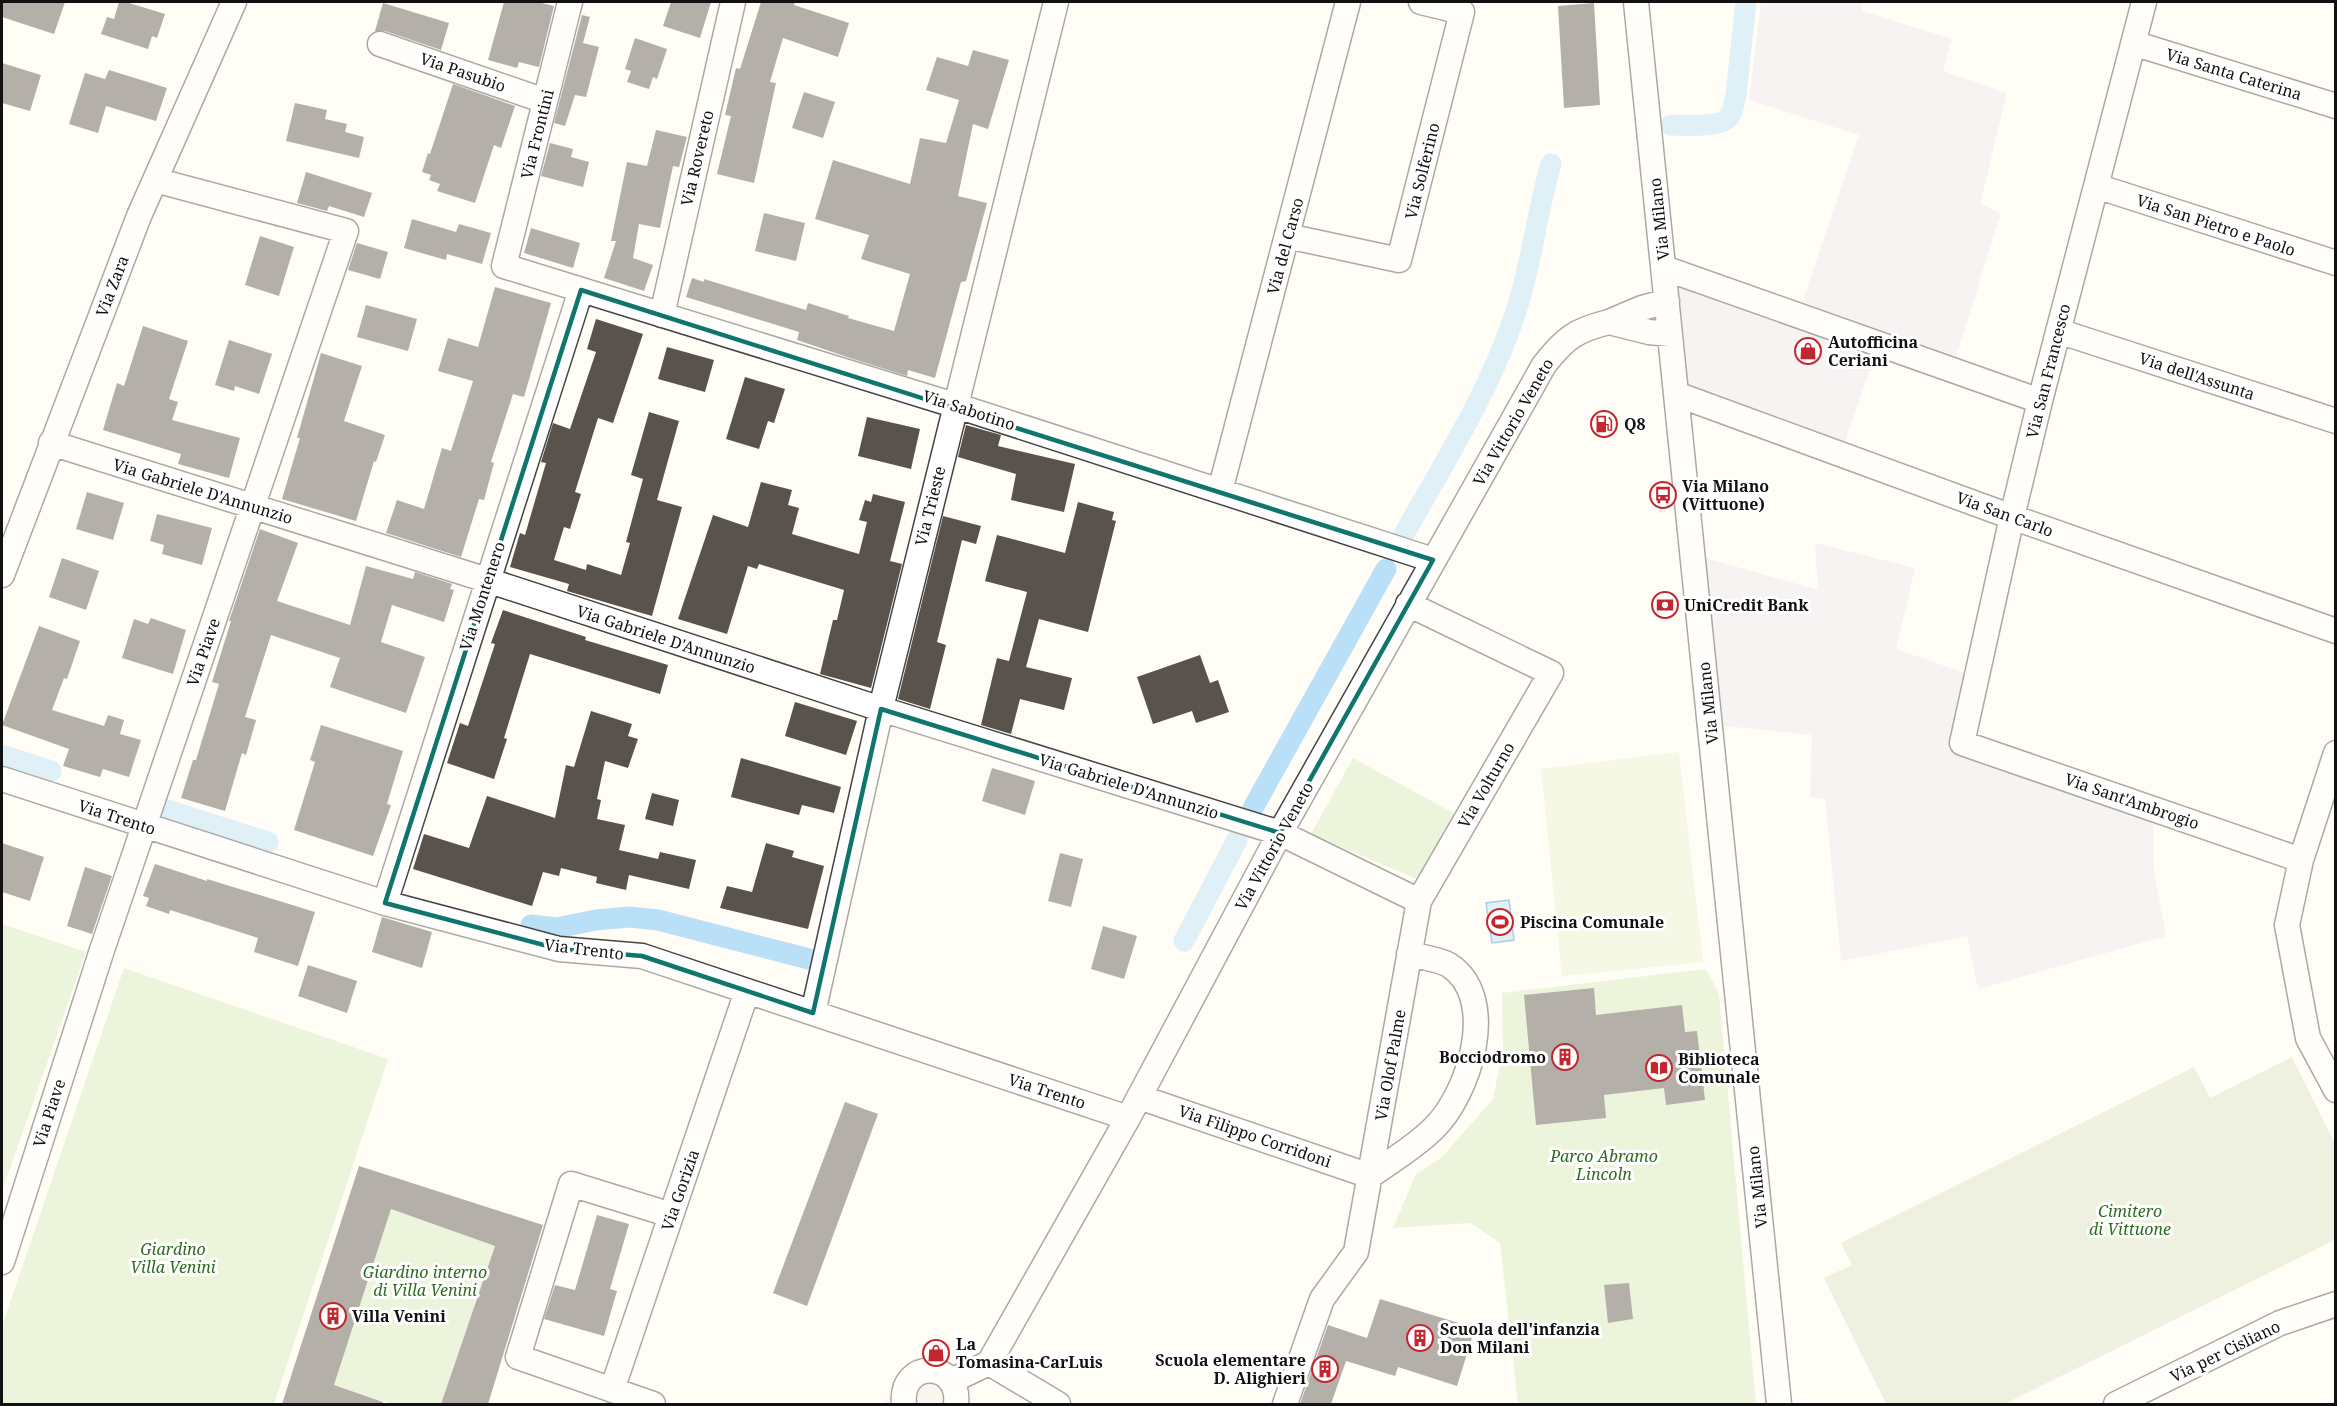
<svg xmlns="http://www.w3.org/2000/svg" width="2337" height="1406" viewBox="0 0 2337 1406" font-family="'Noto Serif',serif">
	<rect width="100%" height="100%" fill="#fffdf5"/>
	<!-- industrial -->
	<path fill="#eee6ef" d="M1761,2h102l-1,9 90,28 -9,32 64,22 -27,111 21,9 -47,150 -73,-27 -38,112 -160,-58 -13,-126 130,45 59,-174 -110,-35z
		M1815,543l100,25 -19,81 75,26 -18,71 200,69 1,57 12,64 -188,53 -11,-53 -126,25 -16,-162 -15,-2 2,-62 -96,-10 -17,-169 119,34z"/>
	<!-- green -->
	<path fill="#d5ebbd" d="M1353,758l104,57 -36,66 -110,-47z
		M2,924l84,28 -82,234 -2,-1z
		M124,968l264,91 -114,345h-272v-78z
		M1706,969l13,25 37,410h-238l-18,-161 -29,-20 -78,5 23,-54 25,-16 52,-59 10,-49 -1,-57z
		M391,1209l104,37 -54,158h-49l-58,-19z"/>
	<!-- cemetery -->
	<path fill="#d9e3c4" d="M2292,1057l43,87v96l-330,164h-119l-62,-126 28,-13 -11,-22 353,-176 16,31z"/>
	<!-- pitch -->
	<path fill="#e6f2cf" d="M1679,752l24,210 -141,14 -21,-207z"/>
	<!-- plaza -->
	<path fill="#f1ede2" d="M912,1362l63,1 7,13 -17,28h-82z"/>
	<!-- water -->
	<path fill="#b9e0f7" stroke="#3f96cf" stroke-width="1.5" d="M1509,900l5,40 -22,3 -6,-40z"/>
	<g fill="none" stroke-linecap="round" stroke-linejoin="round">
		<!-- canal -->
		<path stroke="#b9e0f7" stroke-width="21" d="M1671,125c13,0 48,3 57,-7 5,-5 6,-15 8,-23l10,-93
			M1403,536c39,-70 84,-140 110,-216 18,-50 23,-105 38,-156
			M2,755l49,16
			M1253,808l133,-239
			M164,809l104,33
			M531,925l25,3 40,-8 33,-3 29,3 151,39
			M1184,941l53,-101"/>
	</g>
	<!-- building -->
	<path fill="#5a524d" d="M2,2h63l-11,32 -52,-17z
		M119,2h7l39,12 -8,24 -5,-2 -4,13 -47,-15 6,-17 7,2z
		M504,2h34l16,4 -15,61 -20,-5 -2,6 -29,-8z
		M671,2h40l-11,36 -37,-12z
		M761,2h34l-1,3 55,18 -11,34 -55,-19 -13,44 6,1 -22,100 -37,-9 14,-58 -6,-1 11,-47 4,1z
		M383,3l66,20 -8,27 -56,-19h-10z
		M1594,3l6,102 -36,3 -6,-102z
		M582,15l8,2 -7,26 16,4 -13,50 -11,-2 -10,31 -11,-3z
		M635,38l32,11 -10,30 -4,-2 -4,12 -22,-7 4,-11 -6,-2z
		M973,50l36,10 -21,69 -15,-5 -15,72 29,7 -21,78 -5,1 -26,96 -27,-8 -1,6 -57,-18 -53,-18 2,-8 -113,-35 6,-19 12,4v-3l102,31 2,-7 41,13 -1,2 46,13 16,-57 -49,-15 8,-24 -54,-16 18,-59 77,24 10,-46 26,5 13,-43 -33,-10 11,-33 31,9z
		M2,63l39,12 -11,36 -28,-8z
		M109,70l58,18 -11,33 -50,-15 -8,27 -29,-9 16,-51 20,6z
		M453,84l62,22 -14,42 -7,-3 -19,58 -38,-12 3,-7 -11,-4 2,-5 -9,-3 6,-19 2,1z
		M804,92l31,10 -12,36 -31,-10z
		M295,103l32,7 -2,9 22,5 -2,8 19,5 -5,21 -73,-17z
		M656,130l31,7 -8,30 -6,-1 -13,62 -21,-4 -6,34 20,7 -9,26 -40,-13 12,-37h-5l16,-79 20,4z
		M550,143l23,6 -2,8 18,5 -6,25 -42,-11z
		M306,172l66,21 -8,24 -35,-11 -2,5 -30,-8z
		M764,213l41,10 -9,38 -41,-10z
		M412,219l44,13 3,-8 32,9 -9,31 -35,-10 -1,6 -42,-12z
		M531,228l49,15 -7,25 -49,-15z
		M260,236l34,11 -15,49 -34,-11z
		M357,243l31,9 -8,27 -32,-9z
		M495,287l56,16 -27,94 -11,-3 -22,68 3,1 -10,37 -5,-1 -18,58 -75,-24 11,-33 27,9 18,-61 9,3 22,-70 -35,-10 10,-33 30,9z
		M366,305l51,14 -9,32 -51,-14z
		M596,319l47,15 -30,89 -15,-5 -23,74 6,2 -11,35 -6,-2 -10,33 32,10 1,-6 34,11 9,-32 -4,-1 17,-63 -12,-4 18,-63 30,9 -22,79 25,7 -30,109 -85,-25 2,-7 -59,-17 10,-34 5,2 21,-72 -5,-1 12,-39 17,6 26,-77 -9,-3z
		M143,326l45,15 -19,58 9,3 -6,18 68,18 -11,40 -51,-14 3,-10 -78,-24 14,-47 7,3z
		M229,340l43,14 -13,40 -24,-8 -1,5 -19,-6z
		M667,347l47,13 -9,32 -47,-13z
		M321,353l41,13 -18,55 41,14 -9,27 -2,-1 -18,60 -74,-22 18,-61h-3z
		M745,377l40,12 -11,34 -6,-2 -9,28 -33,-10z
		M867,417l53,12 -9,40 -53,-13z
		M966,425l35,10 -3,11 77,18 -11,48 -53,-12 5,-26 -58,-17z
		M761,482l31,8 -4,15 11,3 -7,26 67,20 8,-32 -8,-2 6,-20 6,2 2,-8 32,8 -15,59 12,3 -31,124 -51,-14 13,-54h4l7,-30 -85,-26 -2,5 -9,-3 -21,68 -49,-15 35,-104 35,12z
		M87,492l37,11 -11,37 -37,-11z
		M1078,502l36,10 -2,8 4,1 -28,111 -49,-13 -13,48 46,11 -8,32 -44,-11 -9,35 -30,-9 16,-67 12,3 18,-69 -42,-11 12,-46 68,18z
		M157,514l55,14 -10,37 -40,-11 2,-9 -14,-4z
		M943,516l38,10 -5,18 -14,-4 -25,102 9,3 -16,64 -32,-10z
		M260,529l38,14 -21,58 73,24 16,-59 47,13 2,-7 37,12 -2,5 4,1 -10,32 -52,-17 -11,37 44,15 -19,56 -76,-26 10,-29 -69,-23 -26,82 11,3 -10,35 -4,-2 -17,58 -44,-13 12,-38h3l23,-76 -7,-2 19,-61h-2z
		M62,558l37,13 -13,39 -37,-13z
		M503,610l83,27 -1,3 83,25 -8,29 -130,-40 -26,84 3,1 -13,40 -47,-16 13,-40 8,3 27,-82 -4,-1z
		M151,618l35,12 -13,44 -51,-16 12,-39 14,5z
		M39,626l41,15 -13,38 -3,-1 -12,32 52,16 4,-11 16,5 -4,14 21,6 -12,37 -26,-8 -3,8 -37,-11 6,-17 -67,-24z
		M1200,655l10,28 8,-3 11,32 -33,11 -4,-12 -39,13 -16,-47z
		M795,702l62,19 -11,34 -61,-19z
		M591,711l41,13 -4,12 10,3 -10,29 -23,-7 -8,38 4,1 -4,19 28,6 -6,25 39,9 2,-7 36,8 -7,29 -60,-14 -3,15 -30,-7 1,-6 -36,-9 -2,8 -16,-4 -11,34 -119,-37 11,-35 45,14 18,-52 68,22 11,-53 8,2z
		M321,725l82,26 -16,53 4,1 -18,51 -79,-26 21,-68 -5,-2z
		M741,758l100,29 -7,26 -32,-8 -3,10 -68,-18z
		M992,768l43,13 -10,34 -43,-14z
		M652,793l27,7 -6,26 -28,-7z
		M2,843l42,14 -14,44 -28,-9z
		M766,843l28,8 -2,6 32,9 -16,63 -88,-21 7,-22 25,6z
		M1060,853l23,6 -12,48 -23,-6z
		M155,864l52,17v-2l108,33 -17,54 -44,-14 4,-14 -88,-28 -1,4 -23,-8 3,-8 -6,-2z
		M85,867l27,9 -20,58 -25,-8z
		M382,917l50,15 -10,36 -50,-16z
		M1103,926l34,10 -13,43 -33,-10z
		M308,965l49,16 -10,32 -49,-17z
		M1594,988l2,27 86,-10 3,27 12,-1 8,69 -39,5 -2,-17 -60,7 2,23 -70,7 -12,-130z
		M845,1102l33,12 -71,192 -34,-13z
		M359,1166l184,59 -55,179h-47l54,-158 -104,-37 -57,176 49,17v2h-101z
		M597,1215l32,9 -19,65 7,2 -13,45 -60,-17 11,-34 20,5z
		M1629,1283l4,36 -25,4 -4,-38z
		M1380,1299l95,29 -18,58 -59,-19 -3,9 -49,-15 -15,43h-31l28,-79 39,13z"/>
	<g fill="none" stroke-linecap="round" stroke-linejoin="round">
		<defs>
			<path id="minor" d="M570,2l-66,264 450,139 479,155
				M1636,2l143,1402
				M2144,2l-104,399 -28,116 -50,226 339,117
				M2133,43l203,63
				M380,44l165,57
				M2096,186l240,77
				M1287,236l112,24 63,-248 -41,-10
				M1664,268l376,133
				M1667,301l-25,7 -33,14 40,10 21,2
				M662,315l71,-313
				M2058,331l278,90
				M1676,394l336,123 324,114
				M51,443l436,137 394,129 399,124 139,68
				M1220,491l128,-489
				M2,575l137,-359 95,-214
				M2336,753l-35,107 -14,65 21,113 28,52
				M2,779l383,124 174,46 83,7 486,162
				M385,903l196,-613
				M813,1013l71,-317 172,-694
				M1139,1097l231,79
				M1370,1176c21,-15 45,-29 63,-47 36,-34 67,-131 16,-164 -11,-6 -28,-8 -40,-11
				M2,1262l99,-309 245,-722 -191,-51
				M989,1363l69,41
				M951,1381l38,-18 139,-245 152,-285 264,-468c21,-27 32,-35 65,-43
				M612,1390l135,-399
				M653,1404l-135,-47 53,-173 100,31
				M904,1404c-5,-45 57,-44 52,0
				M1285,1404l37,-105 34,-47 63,-351 132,-228 -143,-69
				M2116,1404l164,-81 56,-19"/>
		</defs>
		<!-- minor casing -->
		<use href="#minor" stroke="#444" stroke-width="27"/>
		<!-- minor -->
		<use href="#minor" stroke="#fff" stroke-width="24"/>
	</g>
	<!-- marked area -->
	<path d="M0 0H2337V1406H0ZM581,290l852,270 -153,273 -399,-124 -68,304 -171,-57 -83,-7 -174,-46z" fill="#fffdf5" fill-opacity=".55" fill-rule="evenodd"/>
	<path fill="none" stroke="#0f766e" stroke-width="4.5" stroke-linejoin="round" d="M581,290l852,270 -153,273 -399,-124 -68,304 -171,-57 -83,-7 -174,-46z"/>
	<!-- icons -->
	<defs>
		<symbol id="shop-ring" viewBox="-11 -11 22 22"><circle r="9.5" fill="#fff" stroke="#c4262e" stroke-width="1.5"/><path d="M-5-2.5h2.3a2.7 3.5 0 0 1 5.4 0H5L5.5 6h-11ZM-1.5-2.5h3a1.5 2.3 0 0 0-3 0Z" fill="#c4262e"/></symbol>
		<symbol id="fuel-ring" viewBox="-11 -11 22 22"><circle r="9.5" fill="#fff" stroke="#c4262e" stroke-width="1.5"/><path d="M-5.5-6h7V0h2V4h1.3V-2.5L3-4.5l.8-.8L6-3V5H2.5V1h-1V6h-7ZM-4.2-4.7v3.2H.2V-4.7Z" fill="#c4262e"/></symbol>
		<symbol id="bus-ring" viewBox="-11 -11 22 22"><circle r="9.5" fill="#fff" stroke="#c4262e" stroke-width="1.5"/><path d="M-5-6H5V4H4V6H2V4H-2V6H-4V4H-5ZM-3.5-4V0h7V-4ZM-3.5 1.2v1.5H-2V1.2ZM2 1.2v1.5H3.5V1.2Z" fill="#c4262e"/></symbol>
		<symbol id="bank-ring" viewBox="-11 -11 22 22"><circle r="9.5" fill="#fff" stroke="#c4262e" stroke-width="1.5"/><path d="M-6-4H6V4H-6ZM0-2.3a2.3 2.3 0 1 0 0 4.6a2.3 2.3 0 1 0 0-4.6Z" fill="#c4262e"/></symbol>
		<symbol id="stadium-ring" viewBox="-11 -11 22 22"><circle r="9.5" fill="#fff" stroke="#c4262e" stroke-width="1.5"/><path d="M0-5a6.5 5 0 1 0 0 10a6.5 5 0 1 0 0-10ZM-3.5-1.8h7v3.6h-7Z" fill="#c4262e"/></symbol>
		<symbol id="building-ring" viewBox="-11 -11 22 22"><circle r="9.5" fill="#fff" stroke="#c4262e" stroke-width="1.5"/><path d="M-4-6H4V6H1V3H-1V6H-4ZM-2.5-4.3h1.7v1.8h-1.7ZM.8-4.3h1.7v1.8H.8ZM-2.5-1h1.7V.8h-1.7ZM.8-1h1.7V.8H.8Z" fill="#c4262e"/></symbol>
		<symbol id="library-ring" viewBox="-11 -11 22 22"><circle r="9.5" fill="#fff" stroke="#c4262e" stroke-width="1.5"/><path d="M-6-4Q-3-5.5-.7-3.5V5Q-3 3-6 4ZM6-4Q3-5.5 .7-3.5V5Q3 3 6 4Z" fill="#c4262e"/></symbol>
	</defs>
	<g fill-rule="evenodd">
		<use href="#shop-ring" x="1793" y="336" width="30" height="30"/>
		<use href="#fuel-ring" x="1589" y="409" width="30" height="30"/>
		<use href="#bus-ring" x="1648" y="480" width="30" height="30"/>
		<use href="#bank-ring" x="1650" y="590" width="30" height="30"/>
		<use href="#stadium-ring" x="1485" y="907" width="30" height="30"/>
		<use href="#building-ring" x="1550" y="1042" width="30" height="30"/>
		<use href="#library-ring" x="1644" y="1053" width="30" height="30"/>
		<use href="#building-ring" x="318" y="1301" width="30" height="30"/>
		<use href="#building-ring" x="1405" y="1323" width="30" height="30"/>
		<use href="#shop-ring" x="921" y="1338" width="30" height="30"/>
		<use href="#building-ring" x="1310" y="1354" width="30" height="30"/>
	</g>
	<g text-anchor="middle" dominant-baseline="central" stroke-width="6" stroke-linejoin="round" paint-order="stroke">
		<!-- street labels -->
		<g font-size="16" fill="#111" stroke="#fff">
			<text transform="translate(463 72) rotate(19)">Via Pasubio</text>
			<text transform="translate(2234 74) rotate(17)">Via Santa Caterina</text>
			<text transform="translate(537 134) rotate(-76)">Via Frontini</text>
			<text transform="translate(697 158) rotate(-77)">Via Rovereto</text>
			<text transform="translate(1422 171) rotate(-76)">Via Solferino</text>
			<text transform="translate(1659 219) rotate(-96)">Via Milano</text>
			<text transform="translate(2216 225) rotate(18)">Via San Pietro e Paolo</text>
			<text transform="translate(1285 246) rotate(-75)">Via del Carso</text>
			<text transform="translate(112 286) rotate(-69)">Via Zara</text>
			<text transform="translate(2048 371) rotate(-76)">Via San Francesco</text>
			<text transform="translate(2197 376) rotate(18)">Via dell'Assunta</text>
			<text transform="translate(969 410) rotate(18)">Via Sabotino</text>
			<text transform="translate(1513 422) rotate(-60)">Via Vittorio Veneto</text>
			<text transform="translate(203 491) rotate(17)">Via Gabriele D'Annunzio</text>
			<text transform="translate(930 506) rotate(-76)">Via Trieste</text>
			<text transform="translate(2005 514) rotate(20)">Via San Carlo</text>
			<text transform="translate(482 596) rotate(-72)">Via Montenero</text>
			<text transform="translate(666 639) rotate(18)">Via Gabriele D'Annunzio</text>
			<text transform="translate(203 652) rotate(-71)">Via Piave</text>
			<text transform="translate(1708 703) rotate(-96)">Via Milano</text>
			<text transform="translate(1486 785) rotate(-60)">Via Volturno</text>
			<text transform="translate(1129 786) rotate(17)">Via Gabriele D'Annunzio</text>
			<text transform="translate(2132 801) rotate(19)">Via Sant'Ambrogio</text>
			<text transform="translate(117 817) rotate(18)">Via Trento</text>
			<text transform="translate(1274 846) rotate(-61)">Via Vittorio Veneto</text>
			<text transform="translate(584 949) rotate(7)">Via Trento</text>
			<text transform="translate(1390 1065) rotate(-80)">Via Olof Palme</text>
			<text transform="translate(1047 1091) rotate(18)">Via Trento</text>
			<text transform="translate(49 1113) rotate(-72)">Via Piave</text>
			<text transform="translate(1255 1136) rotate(19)">Via Filippo Corridoni</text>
			<text transform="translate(1757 1187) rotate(-96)">Via Milano</text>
			<text transform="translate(680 1190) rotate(-71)">Via Gorizia</text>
			<text transform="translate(2225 1351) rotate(-26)">Via per Cisliano</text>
		</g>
		<!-- poi labels -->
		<g font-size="16" font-weight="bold" fill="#111" stroke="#fff" text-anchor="start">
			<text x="1828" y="342">Autofficina<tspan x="1828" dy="18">Ceriani</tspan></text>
			<text x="1624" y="424">Q8</text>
			<text x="1682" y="486">Via Milano<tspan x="1682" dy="18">(Vittuone)</tspan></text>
			<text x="1684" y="605">UniCredit Bank</text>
			<text x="1520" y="922">Piscina Comunale</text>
			<text x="1546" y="1057" text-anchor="end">Bocciodromo</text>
			<text x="1678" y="1059">Biblioteca<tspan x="1678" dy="18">Comunale</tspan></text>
			<text x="352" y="1316">Villa Venini</text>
			<text x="1440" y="1329">Scuola dell'infanzia<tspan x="1440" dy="18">Don Milani</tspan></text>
			<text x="956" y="1344">La<tspan x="956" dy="18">Tomasina-CarLuis</tspan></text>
			<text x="1306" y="1360" text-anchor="end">Scuola elementare<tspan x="1306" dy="18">D. Alighieri</tspan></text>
		</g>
		<!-- park labels -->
		<g font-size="16" font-style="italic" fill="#2f6b1f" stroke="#fff">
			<text x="1604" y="1156">Parco Abramo<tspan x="1604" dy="18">Lincoln</tspan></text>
			<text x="2130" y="1211">Cimitero<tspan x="2130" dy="18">di Vittuone</tspan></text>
			<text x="173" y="1249">Giardino<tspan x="173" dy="18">Villa Venini</tspan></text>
			<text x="425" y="1272">Giardino interno<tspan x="425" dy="18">di Villa Venini</tspan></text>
		</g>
	</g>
	<!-- border -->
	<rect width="2337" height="1406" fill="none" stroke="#111111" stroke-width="6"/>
</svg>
